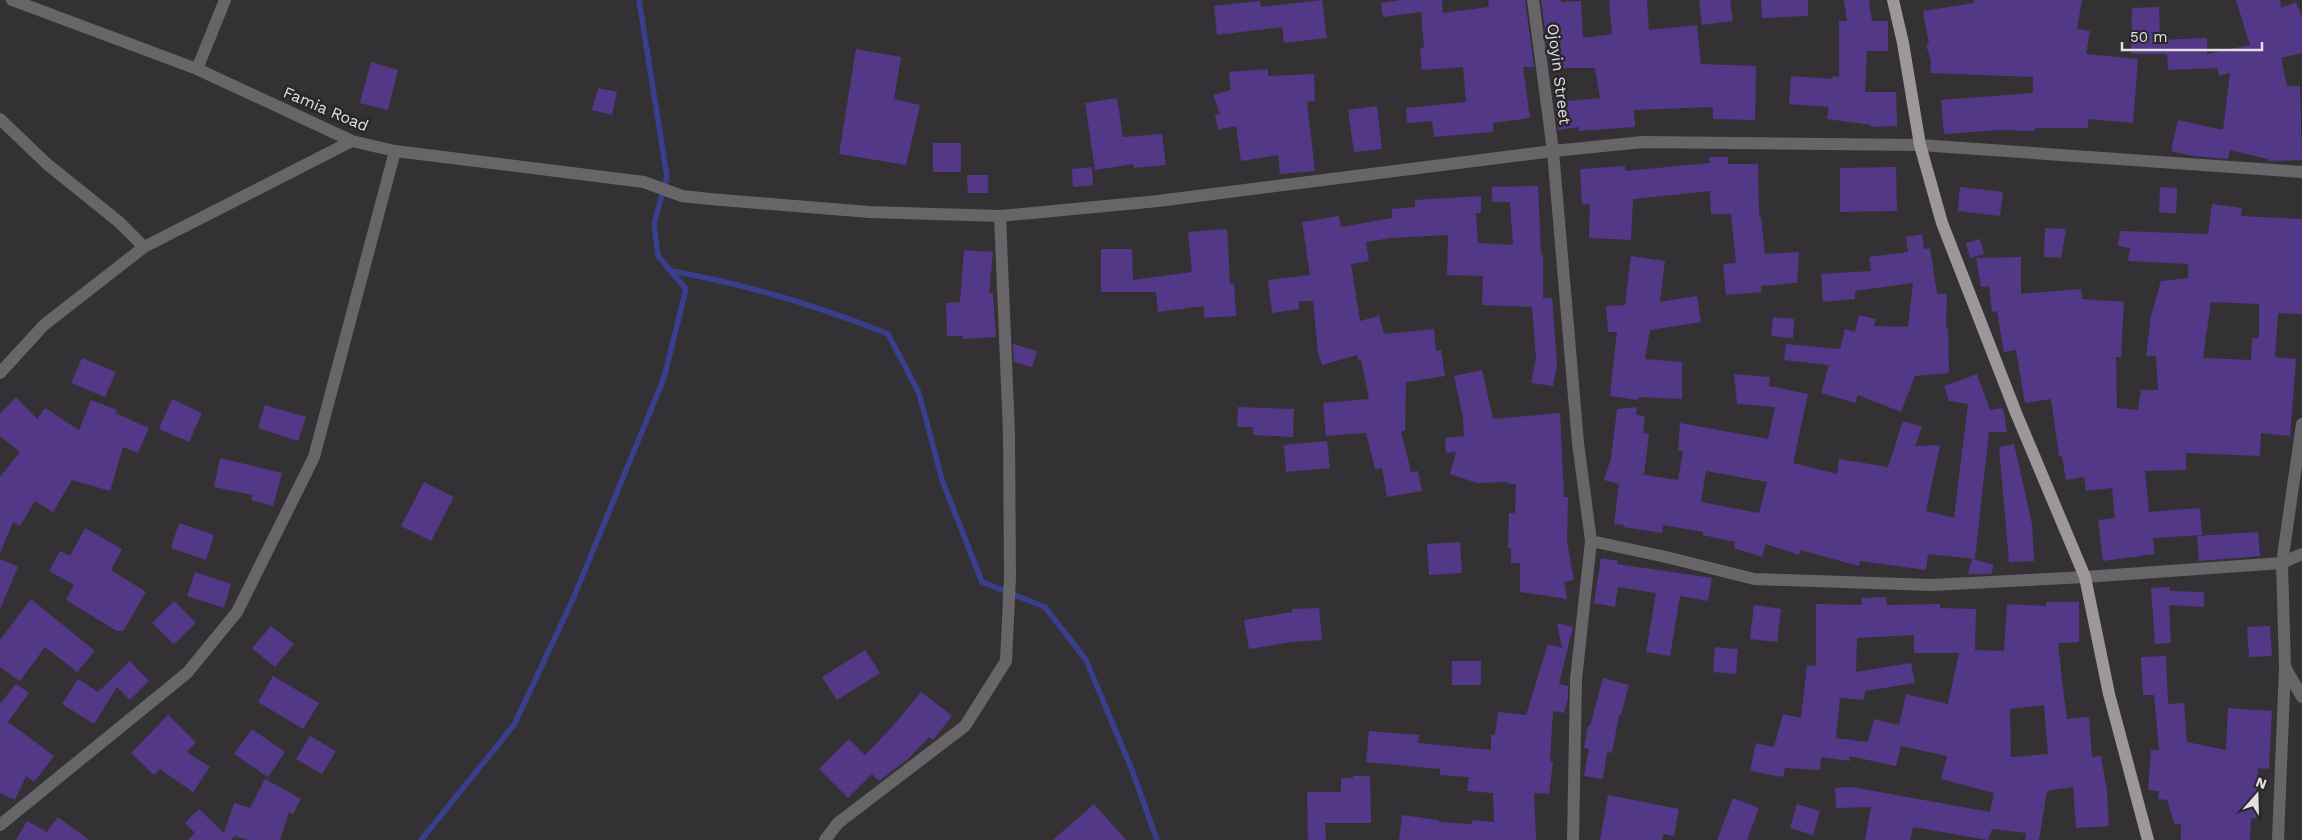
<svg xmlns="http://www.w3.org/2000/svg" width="2302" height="840" viewBox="0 0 2302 840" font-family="'Work Sans',sans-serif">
	<rect width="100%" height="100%" fill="#343135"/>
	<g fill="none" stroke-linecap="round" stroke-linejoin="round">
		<!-- stream -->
		<path stroke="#393f8c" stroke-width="5.5" d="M671,271c74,13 147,35 217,63l31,59 23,87 40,102 63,25 41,53 46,110 25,70
			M421,840l93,-115 59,-126 91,-221 22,-89 -28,-33 -4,-32 13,-47 -28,-177"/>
	</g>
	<!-- building -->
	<path fill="#533887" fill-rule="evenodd" d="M1322,0l5,38 -43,5 -2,-16 -65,8 -3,-29 46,-5 1,6z
		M1401,0h41l1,13 46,-6 -1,-7h37l9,67h-11l7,51 -37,5v9l-59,5 -2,-16 -25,2 -1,-15 60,-6 -3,-35 -41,3 -2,-22h4l-3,-36 -38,5 -2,-14z
		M1541,0h20v2l20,-1 2,37 29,-4 -3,-34h38l2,30 48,-5 4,39 55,2 -1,54 -42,-1v-12l-79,3 1,17 -56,4v-4l-21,3 -3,-28 45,-4 -5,-30h-45z
		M1699,0h31l3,21 -31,4z
		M1761,0h47v16l-46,2z
		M1844,0h25l3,21h16v30h-21l-2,41h31l1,34 -26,1v-2l-44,-6 2,-12 -40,-3 2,-28 41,3 1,-3 6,1v-56h8z
		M1974,0h108l-5,29 13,2 -4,23 52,5 -5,64 -45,-4v9h-53v3l-34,-1 -57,4 -3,-34 92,-7v-16l-103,-4 1,-12 -5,-16 3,-1 -6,-33 51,-8z
		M2236,0h44l1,8 15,-6 6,15v36l-21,5 6,28h13l2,74 -34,1v-2l-38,-9 -2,9 -35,-3 -22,-5 7,-31 45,10 7,-57 -11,3 -2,-8 -49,2 -1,-16h-36l1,-46 27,-1 1,33 47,-2v16l43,-9z
		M856,49l45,8 -7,42 26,6 -14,60 -67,-11z
		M371,62l27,8 -10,40 -28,-7z
		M1268,69v7l46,-2 1,27 -8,1 8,69 -35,3 -2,-19 -37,6 -5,-35 -18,4 -3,-15 5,-1 -7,-19 18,-5 -2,-18z
		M598,88l19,4 -5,23 -20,-5z
		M1117,98l6,39 39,-3 4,31 -32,3v-4l-39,6 -10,-67z
		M1377,106l5,43 -28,3 -6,-42z
		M933,143h28v29h-28z
		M1709,157h19v7h30l1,53h2l4,37 34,-2 -2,31 -36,3 1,6 -36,3 -3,-31 13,-1 -5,-49h-20l-1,-23 -77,8 -2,41 -42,-2 1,-34h-8l-2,-35 45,-3v5l85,-8z
		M1092,167l1,18 -20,2 -1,-18z
		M1896,167l1,44 -57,1v-44z
		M967,175h21v18h-20z
		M1538,186l3,69h2v43h9l5,65 -4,23 -22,-3 5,-25 -4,-51 -50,-2 1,-29 -36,-1 1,-40 -57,3 -25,4 3,19 -18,3 9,57 19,-5 5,18 50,-5 2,22 5,-1 4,26 -39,6 -1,49h-4l10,41 7,-1 4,20 -35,6 -5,-29 -7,1 -9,-36 -40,3 -3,-33 46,-4 -8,-40 -3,1 -1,-5 -35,10 -4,-12 -5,-52h-14v8l-27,4 -4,-33 42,-5 -8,-53 37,-6 2,11 51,-9v-9l23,-2v-7l66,-4v17h-5l2,30 35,2 -3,-43h-18v-15z
		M1960,187l43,5 -3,24 -42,-5z
		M2160,187l17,1 -1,26 -17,-2z
		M2212,204l30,4 -1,8 61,3v95l-24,-1 -3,44 21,2 -6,77 -29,-3 -1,23 -74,-3v17l-41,1 4,41 51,-4 2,27 -49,3 2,16 -52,7 -5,-41 17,-2 -3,-30 -26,3 -2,-14 -18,3 -4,-24h-3l-8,-57 -26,4 -9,-53 -12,2 -7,-41 -5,1 -3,-26 -8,1 -5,-29 45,-1v37l60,-5 1,10 42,3 -3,55h-5l1,51 21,2 3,-20h17l-2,-34h-10l5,-40 10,-35 27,-3v-14l-60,-3 2,-13 -12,-2 2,-15 88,3zM2211,302l48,2v34h-7l-1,22 -48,-2z
		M2045,228l21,1 -5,29 -17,-1z
		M1227,229l3,55h4l2,32 -32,2v-12l-46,6 -2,-20h-55v-43h31l1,31 59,-8 -4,-40z
		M1922,234l2,15 6,-1 7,46h10l-1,33h2l1,46 -34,3 -14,36 -43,-17 -3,8 -34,-10 8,-28 -45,-5 2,-16 54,5 5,-20 10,3 4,-17 17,4 -2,7 34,1 5,-44 -58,8v8l-32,3 -2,-28 50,-3 -2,-14 39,-5 -2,-15z
		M1980,239l4,15 -14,4 -4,-15z
		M964,250l29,2 -4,41h4l3,44 -33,2v-3h-16l-1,-33 14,-1z
		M1631,256l34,5 -5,41 37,-6 4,26 -51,8 -5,29 37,3v37l-43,-2 -1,3 -28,-4 7,-64h-9l-2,-26 19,-1z
		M1773,317l21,2 -1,19 -22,-2z
		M1013,344l24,7 -5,16 -18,-5z
		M82,358l34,14 -11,25 -34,-14z
		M1482,370l11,49 67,-6 4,84h4l-1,45 7,38 -10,2 3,17 -47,-7v-29h-9v-15h-3l1,-35 6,1 1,-30h-8l-1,-2 -30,1 -27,-9 6,-22 -10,1 -1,-15 19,-2 -1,-18 -9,-42z
		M1734,374l36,3 -1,9 39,8 -15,69 44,11 2,-15 49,8 15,-46 19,6 -7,19 25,-1 -14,66 28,7 14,-114 -19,-3 -5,-15 33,-12 13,36 13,-2 4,24h-18l-14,127 -47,-5 -2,16 -66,-9 -1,5 -59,-16 -1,5 -33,-11 -4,13 -28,-9 1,-6 -32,-7v-3l-40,-7 -1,8 -39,-6 1,-2 -10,-1 5,-40 -15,-4 7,-22 6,-49 20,-2 -1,8 9,1 -2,17 6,1 -5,41 34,5 5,-29h-5l2,-28 88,16 7,-32 -38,-3zM1706,471l61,11 -8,31 -58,-11z
		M16,397l21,22 8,-11 34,22 12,-30 26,10 -2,3 34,15 -11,25 -15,-6 -13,44 -38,-11 -19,32 -18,-11 -15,25 -7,-4 -13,31v-76l20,-25 -20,-16v-22z
		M172,399l30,14 -13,29 -30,-13z
		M265,405l41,12 -8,24 -40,-13z
		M1238,407l56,2 -1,28 -40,-2v-8h-16z
		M1327,441l3,27 -44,4 -2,-27z
		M2014,444l18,80 2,37 -25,1 -10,-115z
		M220,458l62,15 -9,33 -22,-6 2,-5 -39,-8z
		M424,482l30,15 -23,44 -30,-15z
		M179,523l35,12 -8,25 -35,-12z
		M85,528l37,21 -11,21 35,22 -23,39h-6l-51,-31 8,-15 -25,-14 11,-20 10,5z
		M2258,532l2,24 -61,5 -2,-25z
		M1460,542l2,31 -33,2 -2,-31z
		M1601,558l17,3 -1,3 95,14 -4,23 -28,-5 -10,60 -24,-4 10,-59 -38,-6 -3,20 -21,-4z
		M0,559l18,8 -18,42z
		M1972,559l22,6 -3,9h-23z
		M195,572l36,12 -7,24 -37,-12z
		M2169,587l1,4 34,1v15l-35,-2 2,38 -16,1 -4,-56z
		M1886,597l1,8 53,-1v4l36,1 -1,41 29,1 3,-47 39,2v-4h33v40l-21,1 4,37 5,39 22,-2 3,40 9,-1 6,35 2,35 -33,2 -3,-41 -26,4 -8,49h-14l1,-7 -34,-4 -4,11 -75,-13 -3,13h-45l6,-33 -35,1 -1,-20 17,-1 138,25 4,-19 -53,-14 6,-23 -46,-10 -5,20 -47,-10 1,5 -29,-4 -1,13 -35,-2 -2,9 -33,-6 6,-28 18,4 9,-33 18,4 6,-53 9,1v-62l46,1 -1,-7zM1914,635v18h45l-11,51 -42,-10 -7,31 -25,-6 -6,23 -32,-4 4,-40 24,2 1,-9 50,-8 -4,-20 -55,9 1,-34zM2044,705l4,49 -37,3 -1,-48z
		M31,599l64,52 -18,21 -32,-25 -25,34 -20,-14v-27z
		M174,601l22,22 -22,21 -22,-21z
		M1754,605l27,4 -4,33 -27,-3z
		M1319,608l3,32 -31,2 -42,7 -5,-29 48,-8v-3z
		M1557,623l16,4 -14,57 9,2v13l-4,14 -11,-2 -3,50 3,1 -4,32 -15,-1 2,47h-137l3,-25 37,5 -1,2 34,2v-4l22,2 -1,-29 -26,-2 2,-14 -29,-2v-6l-74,-7 3,-31 50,4 -1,8 73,7v-15h4l3,-23 28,3 22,-71 14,4z
		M271,626l23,18 -19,23 -23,-19z
		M2270,626l2,30 -23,1 -2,-30z
		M1715,647l23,2 -2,25 -23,-2z
		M865,650l15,23 -43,27 -15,-23z
		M2166,656l2,48 16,-1 3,39 39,8 2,-42 44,3 -3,58 -11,-1 -2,50h-5l-1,22h-69v-17l-6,2 -8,-25 -9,-1 1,-8 -11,-1 3,-40h8l-5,-55h-11l-2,-38z
		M130,661l19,20 -19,19 -13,-13 -23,37 -32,-20 16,-25 20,13z
		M1452,661h29v24h-29z
		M273,676l46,27 -16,26 -45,-27z
		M1603,678l26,7 -8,30h-2l-7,38 -5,-1 -4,27 -19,-3 5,-27 -5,-1 4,-22h2z
		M16,684l13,9 -21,29 46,34 -20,26 -8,-6 -11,24 -15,-7v-89z
		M921,692l31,24 -19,24 -4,-3 -21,22 -29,22 -7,-7 -24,24 -29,-29 30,-30 16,16 28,-29z
		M168,715l28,27 -9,10 23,15 -17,25 -33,-23 -6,6 -23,-22z
		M252,729l33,23 -17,25 -34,-23z
		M310,736l26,15 -14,23 -26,-15z
		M1353,776h17l1,47h-46l1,17h-18l-1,-48h34v-14h12z
		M265,779l36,20 -8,15 -4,-2 -9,28h-32l-13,-4 -4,4h-43l7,-7 -10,-10 14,-14 25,24 10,-30 16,5z
		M1608,795l71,14 -5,27 -11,-2 -1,6h-62z
		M1733,798l26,10 -12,32h-30z
		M1094,804l32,36h-73z
		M1797,804l23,7 -7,24 -23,-7z
		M58,817l31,23h-73l11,-19 20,11z"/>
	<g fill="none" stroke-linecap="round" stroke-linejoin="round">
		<!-- minor -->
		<path stroke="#676567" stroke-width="12" d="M12,0l185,69 155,72 43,10 249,31
			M1533,0l20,151 25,292 13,98 -15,138 -3,161
			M197,69l28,-69
			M0,119l47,45 72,58 25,25
			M0,373l44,-48 100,-78 208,-106
			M1591,541l75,16 88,22 178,6 153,-8 197,-14 20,-9
			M2285,667l17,30
			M0,825l187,-152 50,-61 77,-155 81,-306
			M825,840l13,-17 127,-97 41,-65 4,-83 -1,-145 -9,-217
			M2278,840l7,-173 -3,-104 20,-139"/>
		<!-- tertiary -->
		<path stroke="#676567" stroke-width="12" d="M644,182l38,14 28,3 159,13 131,4 158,-15 395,-50 90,-9 277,3 382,27"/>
		<!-- primary -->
		<path stroke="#9b979a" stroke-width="12" d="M1893,0l10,43 17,102 22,78 74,190 69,164 24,117 39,146"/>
	</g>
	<g text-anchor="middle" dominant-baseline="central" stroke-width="5" stroke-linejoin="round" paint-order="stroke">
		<!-- street labels -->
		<g font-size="16" fill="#e1dfe2" stroke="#2a272b">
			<text transform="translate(1559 74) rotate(83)">Ojoyin Street</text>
			<text transform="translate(326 109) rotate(23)">Famia Road</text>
		</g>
	</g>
	<!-- north arrow -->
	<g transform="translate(2257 795) rotate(20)" stroke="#2a272b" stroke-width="4" paint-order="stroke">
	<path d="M0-4L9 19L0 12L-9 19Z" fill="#e1dfe2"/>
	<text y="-8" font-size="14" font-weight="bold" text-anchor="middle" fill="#e1dfe2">N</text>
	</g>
	<!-- scale -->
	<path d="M2122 42v8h140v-8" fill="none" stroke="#e1dfe2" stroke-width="2.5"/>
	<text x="2130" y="42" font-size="15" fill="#e1dfe2" stroke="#2a272b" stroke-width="4" paint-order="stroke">50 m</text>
</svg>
